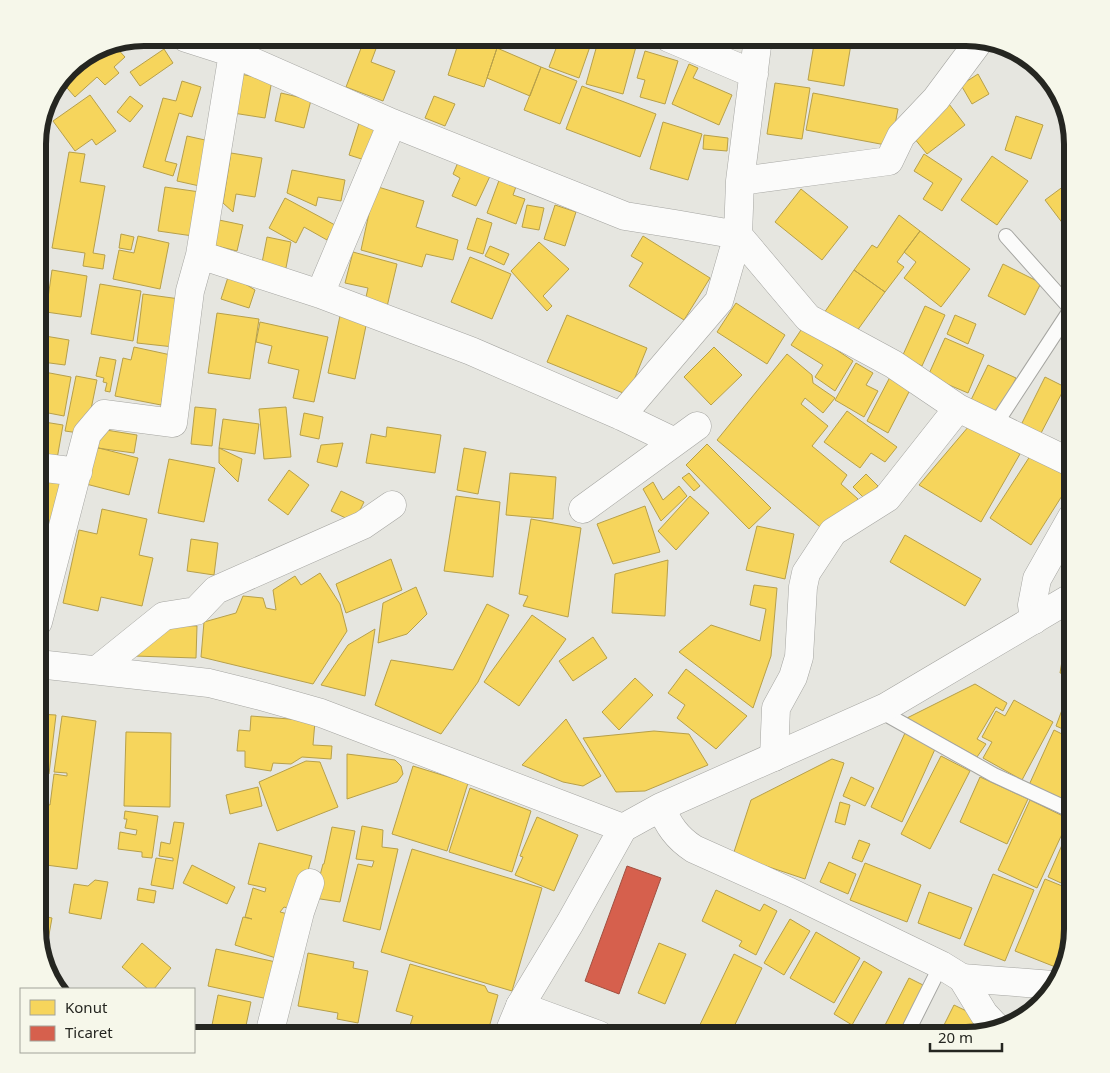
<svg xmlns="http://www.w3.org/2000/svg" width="1110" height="1073" viewBox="0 0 1110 1073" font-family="'Noto Sans',sans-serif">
	<rect width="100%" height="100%" fill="#e6e6e0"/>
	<!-- homes -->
	<path fill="#f6d55c" stroke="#b7a04a" d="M365,38h15l-9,24 24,9 -12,30 -37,-14z
		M460,38l37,10 -13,39 -36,-12z
		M560,38h33l-14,40 -30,-11z
		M599,38h22l16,5 -14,51 -37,-10z
		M704,38h36l-1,8 -35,-6z
		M815,38h37l-8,48 -36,-6z
		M113,44l12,13 -11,10 5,6 -14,12 -8,-8 -22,20 -14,-16 13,-17 30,-18z
		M497,48l44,19 -11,29 -43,-18z
		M164,49l9,14 -33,23 -10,-14z
		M645,51l33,10 -13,43 -25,-7 5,-17 -8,-2z
		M689,64l9,4 -5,10 39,17 -13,30 -47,-21z
		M541,67l36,14 -17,43 -36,-14z
		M240,74l32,6 -7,38 -32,-5z
		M978,74l11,20 -17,10 -11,-19z
		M182,81l19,6 -9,30 -13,-4 -14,48 12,3 -4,12 -30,-9 20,-69 13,3z
		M775,83l35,5 -8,51 -35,-5z
		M582,86l74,28 -16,43 -74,-28z
		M281,93l30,7 -7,28 -29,-7z
		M813,93l85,16 -7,37 -85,-16z
		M90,95l26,36 -20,14 -4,-6 -17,12 -22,-30z
		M130,96l13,10 -13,16 -13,-10z
		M434,96l21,8 -10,22 -20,-8z
		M949,104l16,21 -38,29 -17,-21z
		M1016,116l27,9 -12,34 -26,-9z
		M360,120l22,6 -11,36 -22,-7z
		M663,122l39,12 -14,46 -38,-11z
		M704,135l24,3 -1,13 -24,-2z
		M187,136l27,6 -10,45 -27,-6z
		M69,152l16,2 -5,28 25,4 -12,67 12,2 -2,14 -20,-3 2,-13 -33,-5z
		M231,153l31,5 -7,39 -19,-3 -3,18 -10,-9z
		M924,154l38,25 -20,32 -19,-12 10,-16 -19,-12z
		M992,156l36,25 -31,44 -36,-25z
		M459,160l32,14 -15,32 -24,-10 8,-18 -7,-4z
		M292,170l53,10 -4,21 -23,-4 -2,9 -29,-13z
		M501,175l17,6 -5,14 12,4 -9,25 -29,-11z
		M1072,180v51l-2,2 -25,-33z
		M375,186l49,15 -8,26 42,13 -5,20 -27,-6 -4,13 -61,-17z
		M165,187l35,5 -7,44 -35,-5z
		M801,189l47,38 -26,33 -47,-38z
		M285,198l50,27 -8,15 -23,-13 -8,16 -27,-15z
		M527,205l17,3 -5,22 -17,-3z
		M555,205l21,7 -11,34 -21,-7z
		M899,215l21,16 -23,31 7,5 -19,25 -31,-22 18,-25 5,3z
		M477,218l15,5 -9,31 -16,-5z
		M219,220l24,5 -6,26 -24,-6z
		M920,231l50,38 -29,38 -37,-29 12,-16 -12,-10z
		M121,234l13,3 -3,13 -12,-2z
		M138,236l31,7 -9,46 -47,-10 6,-29 15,3z
		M643,236l67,42 -26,42 -55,-34 14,-23 -12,-7z
		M267,237l24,5 -6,31 -24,-5z
		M539,242l30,27 -26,27 9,10 -5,5 -36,-40z
		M490,246l19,8 -5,11 -19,-9z
		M353,252l44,12 -11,47 -22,-5 4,-18 -23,-5z
		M470,257l41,17 -19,45 -41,-17z
		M1003,264l38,19 -16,32 -37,-19z
		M52,270l35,6 -6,41 -35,-5z
		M854,270l31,22 -31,43 -30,-22z
		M229,274l26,16 -6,18 -28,-9z
		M100,284l41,7 -8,50 -42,-7z
		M143,294l37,5 -6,48 -37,-4z
		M736,303l49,32 -18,29 -50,-32z
		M925,306l20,9 -23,51 -20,-9z
		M341,311l27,5 -13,63 -27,-6z
		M217,313l42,6 -9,60 -42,-6z
		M567,315l80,33 -19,47 -81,-33z
		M955,315l21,9 -8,20 -21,-10z
		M260,322l68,15 -14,65 -21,-4 6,-28 -31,-7 4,-17 -16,-4z
		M38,323l5,1 -3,22h-2z
		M803,327l50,34 -18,30 -20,-14 8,-12 -32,-20z
		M45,336l24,4 -4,25 -23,-3z
		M945,338l39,17 -16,38 -40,-17z
		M134,347l37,8 -10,50 -46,-9 8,-38 8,2z
		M714,347l28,28 -31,30 -27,-28z
		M787,354l25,21 1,8 22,15 -12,15 -18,-15 -4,6 27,22 -16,20 35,29 -6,9 17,15 -32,33 -109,-92z
		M1072,355v20l-8,-6z
		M100,357l16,3 -6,32 -5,-1 2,-8 -4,-1 1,-4 -8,-2z
		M856,363l17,10 -7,12 12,6 -14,26 -29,-17z
		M988,365l28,13 -18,38 -28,-14z
		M39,371l32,6 -7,39 -26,-5z
		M76,376l21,4 -8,39 -10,14 -14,-2z
		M890,377l21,11 -23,45 -21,-12z
		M1045,377l20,10 -26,50 -19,-10z
		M195,407l21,2 -4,37 -21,-2z
		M286,407l5,50 -27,2 -5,-50z
		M847,411l50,36 -12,15 -14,-9 -11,15 -36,-26z
		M304,413l19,4 -4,22 -19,-4z
		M223,419l36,5 -4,30 -36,-6z
		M38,421l25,4 -6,34 -19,-3z
		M969,426l51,28 -39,68 -62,-37z
		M387,427l54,8 -6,38 -69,-10 5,-29 15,3z
		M100,429l37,6 -3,18 -37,-5z
		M343,443l-6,24 -20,-5 4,-17z
		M707,444l64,64 -22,21 -63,-64z
		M95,447l43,11 -9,37 -43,-11z
		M219,448l23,11 -4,23 -19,-19z
		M464,448l22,4 -8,42 -21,-4z
		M1032,453l40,27 -41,65 -41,-27z
		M169,459l46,9 -11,54 -46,-9z
		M289,470l20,15 -21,30 -20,-15z
		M510,473l46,4 -3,42 -47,-4z
		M689,473l11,13 -6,5 -12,-13z
		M866,474l12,12 -13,13 -12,-12z
		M38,478l26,5 -13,44 -13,-3z
		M653,482l10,18 16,-14 8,10 -26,25 -18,-32z
		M341,491l23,11 -10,20 -23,-11z
		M456,496l44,6 -7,75 -49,-6z
		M690,496l19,17 -33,37 -18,-19z
		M645,506l15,46 -47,12 -16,-40z
		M102,509l45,10 -8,36 14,3 -11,48 -41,-9 -3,14 -35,-8 16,-73 18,4z
		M531,519l50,9 -13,89 -45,-11 5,-10 -9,-2z
		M757,526l37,8 -9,45 -39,-9z
		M38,531l6,2 -2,13 -4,-1z
		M905,535l76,44 -16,27 -75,-44z
		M191,539l27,4 -4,32 -27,-4z
		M391,559l11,31 -56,23 -10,-29z
		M668,560l-3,56 -53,-3 3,-39z
		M320,573l20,31 7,27 -34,53 -112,-27 3,-35 32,-9 7,-17 20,2 3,10 10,2 -3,-20 22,-14 6,9z
		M754,585l23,3 -6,68 -18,52 -74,-56 32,-27 49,16 6,-32 -16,-4z
		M416,587l11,27 -20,20 -29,9 5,-40z
		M487,604l22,11 -31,67 -37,52 -66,-29 16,-45 62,10z
		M532,615l34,24 -47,67 -35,-24z
		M171,625l26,1 -1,32 -62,-2z
		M375,629l-10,67 -44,-11 27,-40z
		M593,637l14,21 -34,23 -14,-20z
		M1072,637v15l-10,-8z
		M1063,655l9,1 -2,19 -10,-2z
		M686,669l61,47 -31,33 -39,-31 8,-13 -17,-12z
		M635,678l18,17 -34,35 -17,-18z
		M1072,683v50l-16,-7z
		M975,684l32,19 -4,8 -7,-4 -19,32 9,5 -9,13 -70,-39z
		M1014,700l39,22 -31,58 -39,-22 9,-16 -10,-5 14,-26 9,5z
		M38,714l18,1 -7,59 -11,-1z
		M62,716l34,5 -19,148 -39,-5v-83l7,1 -2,17h3v5l4,1 4,-31 13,2v-3l-13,-1z
		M251,716l64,5 -2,24 19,1 -1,13 -29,-2 -11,7 -18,-1 -2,8 -26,-4v-16h-8l2,-21 11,1z
		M566,719l35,57 -18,10 -20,-4 -41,-17z
		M1054,730l18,9v62l-1,3 -42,-19z
		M654,731l35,3 19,31 -63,26 -29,1 -33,-54z
		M126,732l45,1 -1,74 -46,-1z
		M905,733l31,14 -34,75 -31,-15z
		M347,754l48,6 6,6 2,8 -6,8 -50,17z
		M941,756l29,15 -40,78 -29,-15z
		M832,759l12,4 -39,116 -72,-24 18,-55z
		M306,761l14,1 18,45 -61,24 -18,-49z
		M413,766l55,17 -21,68 -55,-17z
		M851,777l23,11 -9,18 -22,-10z
		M980,777l48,22 -21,45 -47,-22z
		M258,787l4,19 -32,8 -4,-19z
		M470,788l61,23 -19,61 -63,-20z
		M1030,800l39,19 -32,69 -39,-18z
		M840,802l10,3 -5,20 -10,-3z
		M125,811l33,5 -6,42 -10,-1v-5l-24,-3 2,-17 16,3 1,-5 -12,-2 2,-9h-3z
		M537,817l41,18 -24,56 -39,-16 8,-18 -3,-1z
		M174,822l10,1 -11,66 -22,-4 5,-27 17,3v-3l-14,-2 2,-14 9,2z
		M1072,822v66l-24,-11z
		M362,826l21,4 -1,17 16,2 -18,81 -37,-9 15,-57 14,3 2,-6 -18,-2z
		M332,827l23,4 -15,71 -26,-4 9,-34h1z
		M859,840l11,4 -8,18 -10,-4z
		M259,843l53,13 -15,55 -13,-4 -4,5 12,3 -13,44 -44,-14 8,-28 9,2 -7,-2 8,-29 12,4 1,-4 -18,-4z
		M412,849l130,39 -30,103 -131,-39z
		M829,862l27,12 -8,20 -28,-12z
		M865,863l56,22 -14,37 -57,-22z
		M192,865l43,22 -8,17 -44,-21z
		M993,874l41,16 -29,71 -41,-16z
		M1045,879l27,11v39l-9,41 -48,-19z
		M95,880l13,2 -7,37 -32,-6 5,-29 14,2z
		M139,888l17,3 -2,12 -17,-3z
		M38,890l7,1 -3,17 -4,-1z
		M716,890l44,21 4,-7 13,7 -21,44 -17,-9 3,-5 -40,-20z
		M929,892l43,16 -12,31 -42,-16z
		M38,915l14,3 -7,39h-2l-5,-28z
		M790,919l20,12 -26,44 -20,-12z
		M816,932l44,26 -26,45 -44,-25z
		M142,943l29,25 -17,21h-6l-26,-22z
		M659,943l27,11 -21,50 -27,-11z
		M216,949l60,13 -8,37 -60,-13z
		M308,953l46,9 -1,6 15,3 -10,52 -21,-4 1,-6 -40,-7z
		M734,954l28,14 -32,67h-35z
		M864,961l18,11 -30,53 -18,-11z
		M410,964l75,22 3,6 10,3 -11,40h-80l6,-19 -17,-5z
		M909,978l18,9 -25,48h-22z
		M218,995l33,7 -7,33h-34z
		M954,1005l29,14 -7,14 -10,2h-27z
		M668,1028l15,7h-18z"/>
	<!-- shops -->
	<path fill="#d6604d" stroke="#a14f40" d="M627,866l34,12 -42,116 -34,-13z"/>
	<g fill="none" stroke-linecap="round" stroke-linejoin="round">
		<defs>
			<path id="lane" d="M995,425l76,-116 -65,-73
				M886,707l3,9 105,59 78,36
				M906,1035l35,-70"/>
			<path id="street" d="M186,38l47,15 159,70 233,93 50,8 63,11 70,83 85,46 65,44 114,55
				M669,38l85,36
				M740,181l149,-20 12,-25 35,-37 44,-59
				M200,255l120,39 151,57 150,65 54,26
				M320,294l72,-171
				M621,416l98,-115 19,-66 2,-54 18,-143
				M38,467l40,5
				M583,509l114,-83
				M1034,620l-2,-15 5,-26 35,-62
				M38,622l49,-188 17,-20 69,9 17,-132 10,-36 33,-202
				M97,670l67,-54 32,-5 20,-21 147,-65 29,-20
				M774,757l2,-49 17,-31 6,-20 4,-70 3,-14 27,-41 54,-34 71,-90
				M962,978l91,7
				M520,1006l79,29
				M269,1035l31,-123 10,-29"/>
			<path id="secondary" d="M38,664l171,19 52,13 60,17 302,115
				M661,807c7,18 16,31 33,42l96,43 151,73 21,13 22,36 14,15
				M508,1035l12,-29 50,-83 53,-95 38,-21 225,-100 186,-110"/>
		</defs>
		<!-- lane casing -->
		<use href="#lane" stroke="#a5a5a1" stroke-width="16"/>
		<!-- street casing -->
		<use href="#street" stroke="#a5a5a1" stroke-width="29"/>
		<!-- secondary casing -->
		<use href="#secondary" stroke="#a5a5a1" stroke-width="29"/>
		<!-- lane -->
		<use href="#lane" stroke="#fbfbfa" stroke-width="14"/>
		<!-- street -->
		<use href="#street" stroke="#fbfbfa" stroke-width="28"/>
		<!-- secondary -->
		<use href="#secondary" stroke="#fbfbfa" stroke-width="28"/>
	</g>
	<!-- crop -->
	<path d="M0 0H1110V1073H0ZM144 46H966A98 98 0 0 1 1064 144V929A98 98 0 0 1 966 1027H144A98 98 0 0 1 46 929V144A98 98 0 0 1 144 46Z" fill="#f6f7ea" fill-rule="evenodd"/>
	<path fill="none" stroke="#252621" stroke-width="6" d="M144 46H966A98 98 0 0 1 1064 144V929A98 98 0 0 1 966 1027H144A98 98 0 0 1 46 929V144A98 98 0 0 1 144 46Z"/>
	<!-- legend -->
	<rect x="20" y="988" width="175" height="65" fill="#f6f7ea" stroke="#a2a39a"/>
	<rect x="30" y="1000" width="25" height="15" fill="#f6d55c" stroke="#a2a39a"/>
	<text x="65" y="1013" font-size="15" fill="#252621">Konut</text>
	<rect x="30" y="1026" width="25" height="15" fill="#d6604d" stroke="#a2a39a"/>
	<text x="65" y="1038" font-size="15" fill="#252621">Ticaret</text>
	<!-- scale -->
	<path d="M930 1043v8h72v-8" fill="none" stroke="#252621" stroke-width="2.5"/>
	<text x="938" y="1043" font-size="15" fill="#252621" stroke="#f6f7ea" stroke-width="4" paint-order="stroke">20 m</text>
</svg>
